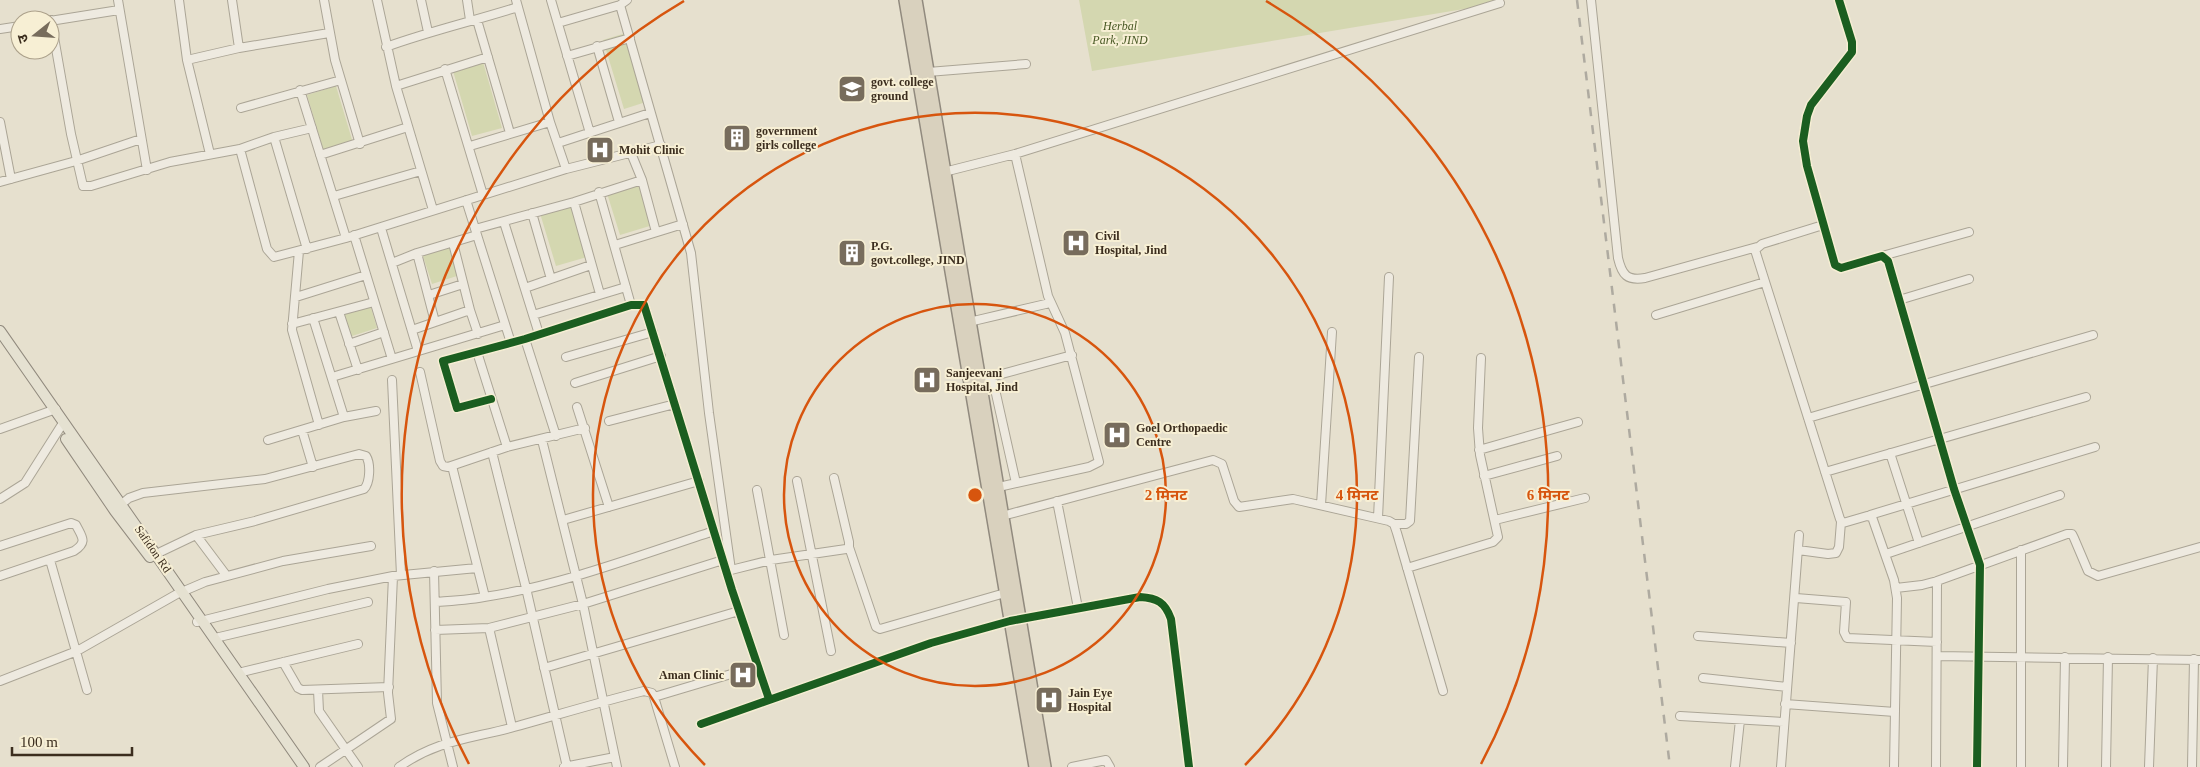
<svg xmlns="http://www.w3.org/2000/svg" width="2200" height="767" viewBox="0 0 2200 767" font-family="'Times New Roman','Noto Sans Devanagari',serif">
	<rect width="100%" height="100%" fill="#e6e0ce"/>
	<!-- green -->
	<path fill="#d4d7b0" d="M1079,0h420l1,3 -408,68z
		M626,33l20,69 -22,7 -21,-69z
		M483,62l19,66 -30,8 -19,-65z
		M336,86l17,57 -29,9 -17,-57z
		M638,177l15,48 -33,10 -15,-48z
		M571,201l16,56 -31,9 -17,-56z
		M450,244l10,31 -28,9 -10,-31z
		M369,301l8,27 -28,9 -8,-27z"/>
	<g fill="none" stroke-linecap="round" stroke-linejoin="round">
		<defs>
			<path id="minor" d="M118,0l29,170
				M179,0l8,60 23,94
				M232,0l7,48
				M324,0l11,60 25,84
				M377,0l19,86 37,124
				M421,0l7,32
				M467,0l3,20
				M516,0l34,122 16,47
				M551,0l39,133
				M1591,0l27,258c4,17 9,23 27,20l112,-31
				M1839,0l13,42v10l-41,53 -4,11 -4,25 4,25 28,99 6,3 41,-12 6,5 66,228 26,76 -3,202
				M620,5l71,248 18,160 22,157
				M51,20l20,114 12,52h8l79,-24 70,-13 34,-12 38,-9
				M477,20l33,113
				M50,21l69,-11
				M558,23l62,-18 7,-5
				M0,29l20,-3
				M597,46l22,76
				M386,47c44,-16 88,-26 132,-40
				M567,56l63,-18
				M187,60l52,-12 90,-15
				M445,69l38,126
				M928,72l98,-8
				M396,86l92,-29
				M300,90l46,148
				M241,108l100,-28
				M0,122l11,57
				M274,137l33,112
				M558,143l92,-30
				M470,146l80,-24
				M240,149l27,100 7,8 72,-19 220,-69 95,-24
				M631,153l11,27 14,52
				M320,155l88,-28
				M944,172l71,-18 485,-151
				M0,182l76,-21 65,-22
				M599,192l32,113
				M334,196l87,-25
				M466,200l45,143
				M574,202l26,92
				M532,213l19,66
				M504,222l35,112
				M1823,225l-61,19 -7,6 85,269 3,4 24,-7 5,1 22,63 3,18 -3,169
				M381,228l37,123
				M475,229l99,-27 68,-22
				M354,235l38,124
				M453,243l17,67 8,24
				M615,245l68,-21
				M299,251l-7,79 27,95
				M417,253l18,69
				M1882,256l87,-24
				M392,263l25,-10 60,-18
				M525,288l66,-23
				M429,295l34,-11
				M296,297l70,-22
				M1899,300l70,-21
				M339,312l19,58
				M533,315l93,-28
				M1656,315l109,-33
				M313,318l31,99
				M969,322l81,-19
				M292,324l82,-22
				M412,330l58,-20
				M525,339l31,97
				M349,344l35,-12
				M477,352l30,95
				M566,357l87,-25
				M420,372l20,89 3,5 5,1 59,-20 78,-19
				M992,376l24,107
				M332,377l173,-52
				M987,378l85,-23
				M392,380l9,195
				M575,383l86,-27
				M491,399l-34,9 -14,-47 82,-22 106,-34h13l88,285 37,109
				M577,407l32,100
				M1808,418l285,-83
				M609,421l66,-17
				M0,429l56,-20
				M302,430l11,37
				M268,440l76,-23 32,-6
				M542,440l41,164 34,163
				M1479,450l99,-28
				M492,452l34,136 41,179
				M1890,453l29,90
				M452,466l33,131
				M1825,472l261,-75
				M1484,476l73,-20
				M797,481l34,170
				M994,488l95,-21 10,-5 -34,-129 -17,-37 -33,-142
				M757,490l27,145
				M0,499l25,-16 38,-60
				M1057,501l21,107
				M1321,505l11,-173
				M118,507l11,-9 14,-5 122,-14 94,-25 7,2c5,8 4,27 -2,33l-109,32 -59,14 -44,21
				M1870,515l225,-68
				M1002,516l211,-56 9,4 12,37 5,6 54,-8 96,22 5,3 3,9 46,158
				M1378,518l11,-241
				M563,520l136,-39
				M1495,520l90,-22
				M1394,524h12l4,-3 9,-164
				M196,535l30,40
				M0,546l71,-23 5,2c6,12 12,17 -2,26l-74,25
				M849,547l27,80 4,2 125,-36
				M1798,550l30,4 8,-1 3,-6 2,-25
				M1886,554l174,-59
				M50,560l37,130
				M1407,568l86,-26 5,-5 -18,-82 -2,-27 3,-70
				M731,570l40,-10 75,-11 3,-2v-5l-15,-64
				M434,571l3,132 16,64
				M1896,588l26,-3 15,-4 130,-47h5l2,4 14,33 10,5 102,-29
				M1796,598l50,4 -2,30 3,6 90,4
				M435,602c16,-1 33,-2 49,-5 76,-11 156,-42 230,-66
				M197,622l131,-33 65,-13 84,-8
				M489,628l23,99
				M435,630l54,-2 94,-24 140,-44
				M1698,636l93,7
				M215,638l153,-36
				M1937,656l263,4
				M283,662l15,26 4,2 87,-3
				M544,668l195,-57
				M238,673l120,-29
				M1703,678l84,9
				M0,681l77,-30 100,-57 28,-12 78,-21 88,-15
				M318,690l1,21 39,56
				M654,697l104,-31
				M1785,704l110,8
				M1680,716l104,6
				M701,724l230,-81 79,-22 130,-24c17,1 25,5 31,22l18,148
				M320,767l71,-48 -3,-26 5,-117
				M399,767c38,-27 71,-28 115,-40 43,-12 86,-25 130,-36l8,2 2,4 21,70
				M564,767l51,-10
				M1072,767l34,-7 4,7
				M1735,767l5,-47
				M1781,767l18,-232
				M1936,767l1,-186
				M2021,767v-217
				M2063,767l2,-110
				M2106,767l2,-110
				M2149,767l4,-109
				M2192,767l2,-108"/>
			<path id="major" d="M0,331l304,436
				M66,439l49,72 35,46"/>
			<path id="highway" d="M905,0l130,767
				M916,0l129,767"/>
		</defs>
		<!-- minor casing -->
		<use href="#minor" stroke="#aba596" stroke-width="10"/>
		<!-- major casing -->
		<use href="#major" stroke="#918a7e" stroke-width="12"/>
		<!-- highway casing -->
		<use href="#highway" stroke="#918a7e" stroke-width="14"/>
		<!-- minor -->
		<use href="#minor" stroke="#eeeae0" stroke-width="8"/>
		<!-- major -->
		<use href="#major" stroke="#e5e1d1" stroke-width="10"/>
		<!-- highway -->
		<use href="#highway" stroke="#d9d1be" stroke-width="11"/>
		<!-- rail -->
		<path stroke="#aeaaa0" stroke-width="2.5" stroke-dasharray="9 9" stroke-linecap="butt" d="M1577,0l93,767"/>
		<defs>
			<path id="cycleway" d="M1839,0l13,42v10l-41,53 -4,11 -4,25 4,25 28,99 6,3 41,-12 6,5 66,228 26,76 -3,202
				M491,399l-34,9 -14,-47 82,-22 106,-34h13l88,285 37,109
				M701,724l230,-81 79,-22 130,-24c17,1 25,5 31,22l18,148"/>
		</defs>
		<!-- cycleway casing -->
		<use href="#cycleway" stroke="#f7efd4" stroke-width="11"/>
		<!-- cycleway -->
		<use href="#cycleway" stroke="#1b5e20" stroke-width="8"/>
	</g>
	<!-- distance rings -->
	<g fill="none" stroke="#d7550e" stroke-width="2.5">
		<circle cx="975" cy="495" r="191"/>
		<path d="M705 765A382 382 0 1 1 1245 765"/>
		<path d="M469 764A573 573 0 0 1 684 1M1266 1A573 573 0 0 1 1481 764"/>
	</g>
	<!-- icons -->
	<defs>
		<symbol id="university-square" viewBox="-11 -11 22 22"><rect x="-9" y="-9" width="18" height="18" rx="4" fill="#776c5c" stroke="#f7efd4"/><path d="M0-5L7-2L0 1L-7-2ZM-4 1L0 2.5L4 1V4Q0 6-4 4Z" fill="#fff"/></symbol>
		<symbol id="building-square" viewBox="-11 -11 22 22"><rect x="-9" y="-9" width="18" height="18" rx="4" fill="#776c5c" stroke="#f7efd4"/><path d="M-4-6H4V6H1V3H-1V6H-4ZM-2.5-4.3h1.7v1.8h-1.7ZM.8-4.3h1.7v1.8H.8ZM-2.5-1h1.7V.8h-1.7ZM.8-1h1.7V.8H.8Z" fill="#fff"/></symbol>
		<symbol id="hospital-square" viewBox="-11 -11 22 22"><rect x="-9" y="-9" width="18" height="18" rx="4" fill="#776c5c" stroke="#f7efd4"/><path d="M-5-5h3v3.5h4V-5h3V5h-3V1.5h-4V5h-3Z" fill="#fff"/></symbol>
	</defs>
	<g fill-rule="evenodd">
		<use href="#university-square" x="836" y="73" width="32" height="32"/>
		<use href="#building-square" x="721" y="122" width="32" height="32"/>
		<use href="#hospital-square" x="584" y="134" width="32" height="32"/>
		<use href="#hospital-square" x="1060" y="227" width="32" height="32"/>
		<use href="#building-square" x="836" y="237" width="32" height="32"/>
		<use href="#hospital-square" x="911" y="364" width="32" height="32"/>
		<use href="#hospital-square" x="1101" y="419" width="32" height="32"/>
		<use href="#hospital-square" x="727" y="659" width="32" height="32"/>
		<use href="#hospital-square" x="1033" y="684" width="32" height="32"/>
	</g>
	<g text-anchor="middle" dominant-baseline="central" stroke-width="4" stroke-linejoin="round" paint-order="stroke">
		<!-- park labels -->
		<g font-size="12" font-style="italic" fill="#485824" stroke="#f7efd4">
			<text x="1120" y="26">Herbal<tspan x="1120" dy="14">Park, JIND</tspan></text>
		</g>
		<!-- poi labels -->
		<g font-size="12" font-weight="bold" fill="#3b2d1e" stroke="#f7efd4" text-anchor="start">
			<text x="871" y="82">govt. college<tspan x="871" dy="14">ground</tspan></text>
			<text x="756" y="131">government<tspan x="756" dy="14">girls college</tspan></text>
			<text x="619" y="150">Mohit Clinic</text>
			<text x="1095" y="236">Civil<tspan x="1095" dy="14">Hospital, Jind</tspan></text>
			<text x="871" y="246">P.G.<tspan x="871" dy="14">govt.college, JIND</tspan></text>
			<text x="946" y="373">Sanjeevani<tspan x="946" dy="14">Hospital, Jind</tspan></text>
			<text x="1136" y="428">Goel Orthopaedic<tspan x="1136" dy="14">Centre</tspan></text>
			<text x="724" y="675" text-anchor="end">Aman Clinic</text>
			<text x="1068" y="693">Jain Eye<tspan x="1068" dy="14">Hospital</tspan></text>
		</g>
		<!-- street labels -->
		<g font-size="12" fill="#3b2d1e" stroke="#f7efd4">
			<text transform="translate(153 549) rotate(55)">Safidon Rd</text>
		</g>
	</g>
	<circle cx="975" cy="495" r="8" fill="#d7550e" stroke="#f7efd4" stroke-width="2.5"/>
	<g font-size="15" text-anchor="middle" font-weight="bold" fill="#d7550e" stroke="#f7efd4" stroke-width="4" stroke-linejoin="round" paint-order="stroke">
		<text x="1166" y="500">2 मिनट</text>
		<text x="1357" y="500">4 मिनट</text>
		<text x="1548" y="500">6 मिनट</text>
	</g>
	<!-- north arrow -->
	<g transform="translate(35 35) rotate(253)"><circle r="24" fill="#f7efd4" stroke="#aca18b"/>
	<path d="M0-4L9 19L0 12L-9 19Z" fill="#776c5c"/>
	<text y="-8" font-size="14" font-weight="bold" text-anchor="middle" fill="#3b2d1e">उ</text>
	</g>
	<!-- scale -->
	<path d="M12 747v8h120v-8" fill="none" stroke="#3b2d1e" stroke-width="2.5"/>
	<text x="20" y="747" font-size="15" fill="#3b2d1e" stroke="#f7efd4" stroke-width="4" paint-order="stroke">100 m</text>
</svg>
